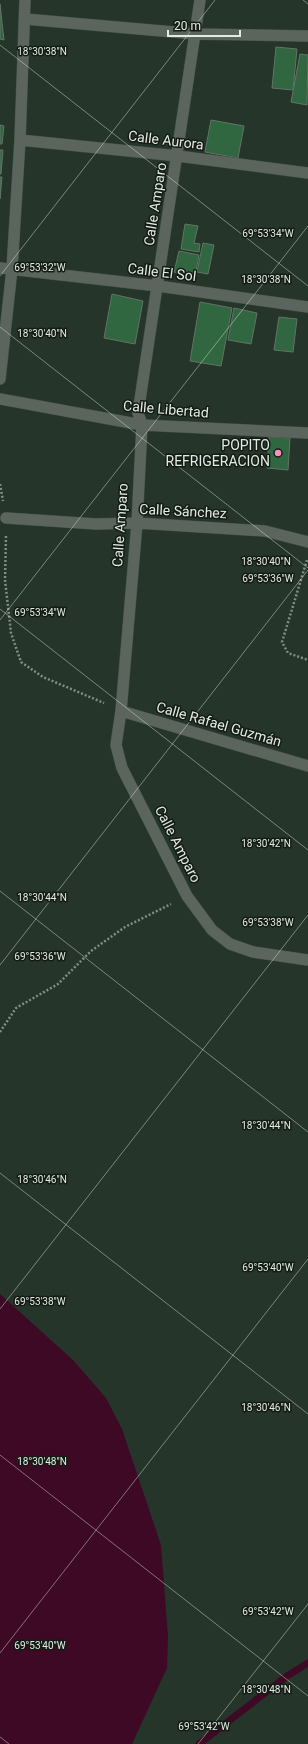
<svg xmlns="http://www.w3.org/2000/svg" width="308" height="1744" viewBox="0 0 308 1744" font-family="Roboto,sans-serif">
	<rect width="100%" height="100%" fill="#253529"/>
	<!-- water -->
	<path fill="#3e0924" d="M0,1294l73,66 33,38 16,31 39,116 7,92 -1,31 -35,76h-132z"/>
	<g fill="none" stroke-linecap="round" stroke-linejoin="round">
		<!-- stream -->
		<path stroke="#3e0924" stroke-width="7" d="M199,1744l88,-68 21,-13"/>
	</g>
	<!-- building -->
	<path fill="#306740" stroke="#627466" d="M0,4l4,36 -4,-1z
		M276,47l21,2 -4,41 -21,-2z
		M300,54l8,1 -1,50 -16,-3z
		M211,120l33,6 -6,32 -33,-6z
		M0,125l4,1 -2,18h-2z
		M0,150h3l-2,24h-1z
		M0,177h2l-2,22z
		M185,224l13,2 -4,17 6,1 -1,8 -18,-3z
		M203,243l11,2 -6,29 -11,-2z
		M179,251l20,4 -4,21 -21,-4z
		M112,294l31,7 -8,43 -31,-6z
		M200,302l32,6 -11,58 -31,-5z
		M234,308l23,5 -6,31 -23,-4z
		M279,317l18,2 -4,33 -19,-2z
		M269,437l21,1 -2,32 -21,-2z"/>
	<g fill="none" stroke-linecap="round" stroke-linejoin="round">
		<defs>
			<path id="minor" d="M200,0l-62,413 4,12 -5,98 -16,188 -5,34 6,23 65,128 25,34 18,14 23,8 55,8
				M25,19l171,15 112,2
				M20,140l158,16 130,17
				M0,268l158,18 150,21
				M0,379l12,-110 8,-129 5,-140
				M0,399l142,26 166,8
				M6,518l90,6 41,-1 128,8 43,11
				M121,711l187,55"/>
		</defs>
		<!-- minor casing -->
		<use href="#minor" stroke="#435247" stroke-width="12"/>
		<!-- path -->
		<path stroke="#828e85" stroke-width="2.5" stroke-dasharray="2 2" stroke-linecap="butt" d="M0,484l3,17
			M6,536l-1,44 6,53 10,29 22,15 61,26
			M307,560l-25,82 6,11 20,7
			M0,1032l16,-24 42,-24 33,-33 34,-24 46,-23"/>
		<!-- minor -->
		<use href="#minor" stroke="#5c645e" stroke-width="11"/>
	</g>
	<!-- ticks -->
	<path fill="none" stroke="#e2ebe4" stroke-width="1" stroke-opacity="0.45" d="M303,0l5,4M0,45l308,241M0,276l215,-276M0,327l308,241M0,609l308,241M0,620l308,-394M0,891l308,241M0,965l308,-395M0,1173l308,241M0,1309l308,-394M0,1455l308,241M0,1653l308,-394M0,1737l9,7M198,1744l110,-140"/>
	<!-- markers -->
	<circle fill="#fe8ebd" stroke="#141b15" stroke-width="1.5" cx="278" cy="453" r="4"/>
	<g text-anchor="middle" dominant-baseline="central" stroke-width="3" stroke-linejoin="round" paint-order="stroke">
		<!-- street labels -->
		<g font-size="14" fill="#e2ebe4" stroke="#141b15">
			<text transform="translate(166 140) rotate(7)">Calle Aurora</text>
			<text transform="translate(155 204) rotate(-81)">Calle Amparo</text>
			<text transform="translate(162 272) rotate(7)">Calle El Sol</text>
			<text transform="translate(166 409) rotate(5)">Calle Libertad</text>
			<text transform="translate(183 511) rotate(3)">Calle Sánchez</text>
			<text transform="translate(120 525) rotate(-86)">Calle Amparo</text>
			<text transform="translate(219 724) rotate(16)">Calle Rafael Guzmán</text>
			<text transform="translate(178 844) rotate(63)">Calle Amparo</text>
		</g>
		<!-- poi labels -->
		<g font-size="14" fill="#e2ebe4" stroke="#141b15" text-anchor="end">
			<text x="270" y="445">POPITO<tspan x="270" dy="16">REFRIGERACION</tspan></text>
		</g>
	</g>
	<g font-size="10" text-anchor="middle" fill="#e2ebe4" stroke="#141b15" stroke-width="3" stroke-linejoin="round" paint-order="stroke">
		<text x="42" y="55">18°30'38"N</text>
		<text x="268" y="237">69°53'34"W</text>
		<text x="40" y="271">69°53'32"W</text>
		<text x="266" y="283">18°30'38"N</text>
		<text x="42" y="337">18°30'40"N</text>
		<text x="266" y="565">18°30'40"N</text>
		<text x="268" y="582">69°53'36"W</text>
		<text x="40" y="616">69°53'34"W</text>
		<text x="266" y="847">18°30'42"N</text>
		<text x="42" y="901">18°30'44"N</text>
		<text x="268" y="926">69°53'38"W</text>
		<text x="40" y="960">69°53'36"W</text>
		<text x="266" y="1129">18°30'44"N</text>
		<text x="42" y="1183">18°30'46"N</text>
		<text x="268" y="1271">69°53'40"W</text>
		<text x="40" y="1305">69°53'38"W</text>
		<text x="266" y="1411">18°30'46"N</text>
		<text x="42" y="1465">18°30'48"N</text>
		<text x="268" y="1615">69°53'42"W</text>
		<text x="40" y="1649">69°53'40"W</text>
		<text x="266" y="1693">18°30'48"N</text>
		<text x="204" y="1730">69°53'42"W</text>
	</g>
	<!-- scale -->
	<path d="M168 30v6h72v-6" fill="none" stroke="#e2ebe4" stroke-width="2"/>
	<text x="174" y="30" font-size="12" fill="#e2ebe4" stroke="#141b15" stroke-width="3" paint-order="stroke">20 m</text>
</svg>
